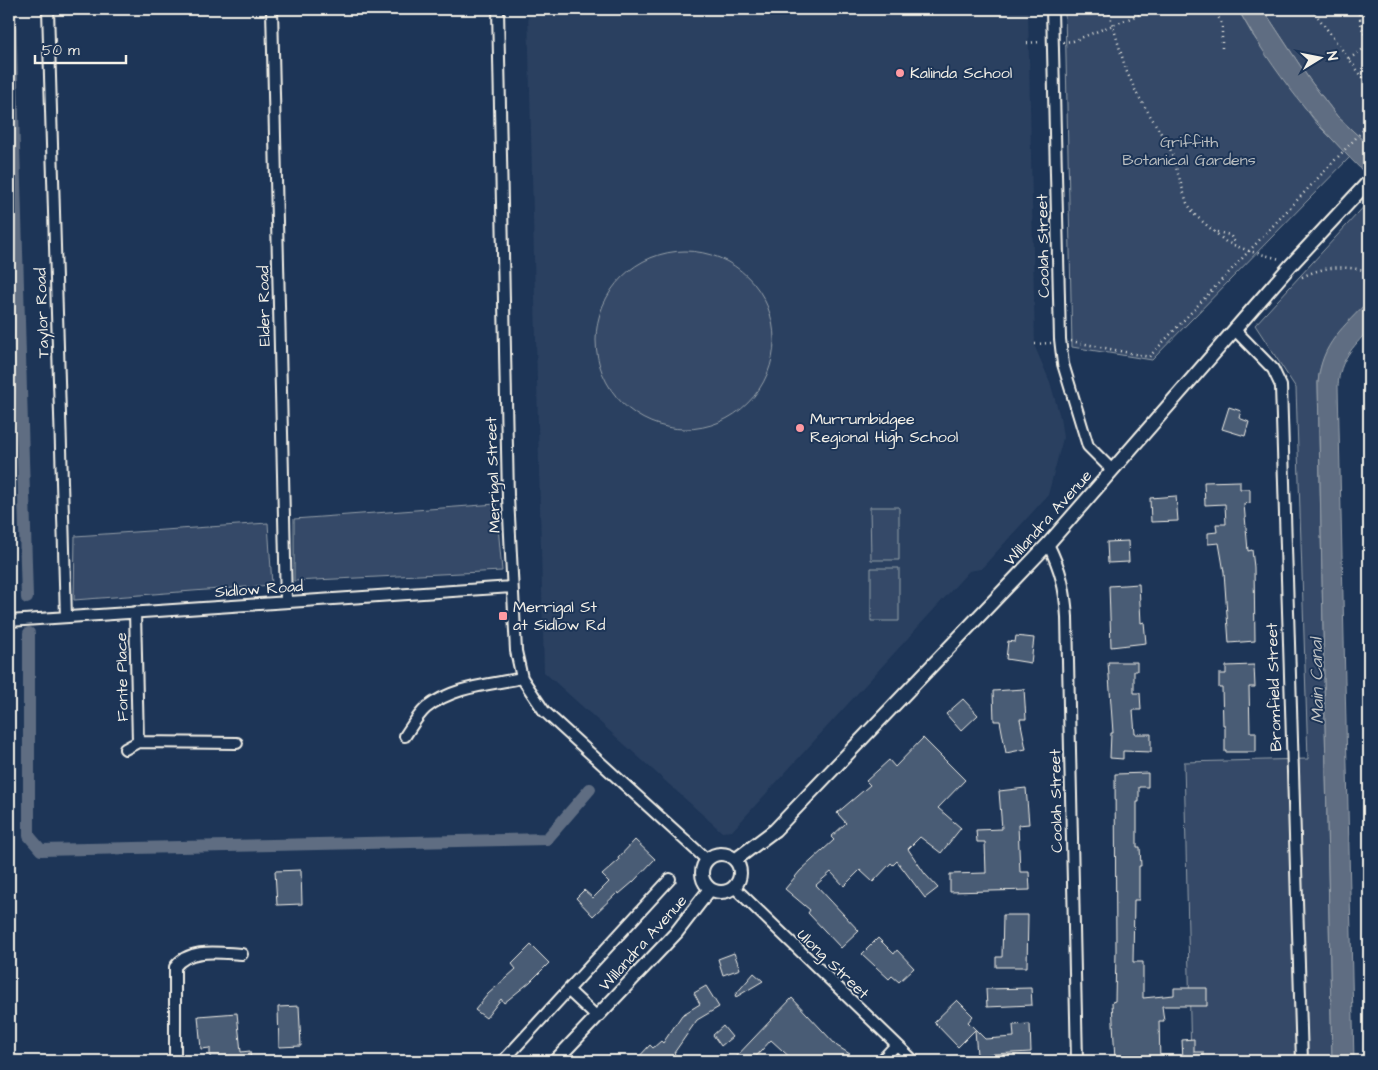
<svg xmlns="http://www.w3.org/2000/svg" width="1378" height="1070" viewBox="0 0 1378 1070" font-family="'Architects Daughter',sans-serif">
	<rect width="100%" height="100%" fill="#1d3557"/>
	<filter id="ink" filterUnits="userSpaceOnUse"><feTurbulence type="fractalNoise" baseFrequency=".02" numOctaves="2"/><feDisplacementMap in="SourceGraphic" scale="10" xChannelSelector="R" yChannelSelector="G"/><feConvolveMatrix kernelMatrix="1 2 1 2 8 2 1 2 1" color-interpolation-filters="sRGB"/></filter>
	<g filter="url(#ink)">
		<!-- built -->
		<path fill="#2a4060" d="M528,9h500l7,338 15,35 10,35 3,21 -15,57 -67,74 -12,2 -237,260 -10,1 -178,-160z"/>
		<!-- green -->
		<path fill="#354a67" stroke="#949ea8" d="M1065,9h173l14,25 65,90 33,33 -198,203 -80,-13z
			M1263,9h106v137l-32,-30 -28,-37z
			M1369,201v99c-24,27 -48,45 -51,83l14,678h-141l-7,-299 124,-3 -12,-371 -41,-63z
			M596 340a89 89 0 1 1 178 0a89 89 0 1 1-178 0Z
			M496,504l6,67 -208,10v-62z
			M870,507h29v53h-28z
			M268,523l4,62 -198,15 1,-64z
			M871,568h28v53h-28z"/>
		<!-- water -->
		<path fill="#5e6d82" stroke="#9aa2ab" d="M1238,9h25l46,70 28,37 32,30v31c-51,-49 -97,-106 -131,-168z
			M1369,300v29c-17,20 -29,30 -31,57l16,675h-22l-14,-678c3,-40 26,-56 51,-83z"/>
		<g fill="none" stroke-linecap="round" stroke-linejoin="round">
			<!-- canal -->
			<path stroke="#5e6d82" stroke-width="12" d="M10,9l17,589
				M29,633v203l12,14 506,-11 43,-50"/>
		</g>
		<!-- building -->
		<path fill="#485b74" stroke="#f4f1e8" d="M1229,407l12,4 -2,7 10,4 -4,14 -23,-7z
			M1240,481v8h10v14l-6,1 4,47 4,-1 2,17 1,74 -26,2 -5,-71 -5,-29 -11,1v-11l9,-1 -1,-8h10l-1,-20 -20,1 -1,-23z
			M1176,496l2,25 -27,1 -1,-24z
			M1128,541l1,21 -21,1 -1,-21z
			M1139,584l2,39 3,-1 2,21 -35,4 -2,-61z
			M1016,636l18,2 -3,25 -25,-4 2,-18 7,1z
			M1108,662h29v9h-3v22h6l1,17h-8l2,24h16v18l-28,-1v8l-13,-1 1,-25h2z
			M1254,665l1,22h-6l1,45h6v20h-31v-27h-2l-1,-37h-3v-14h7v-8z
			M1024,689l2,30h-6l6,30 -20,4 -6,-32h-6l-1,-30z
			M963,699l15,16 -17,16 -15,-17z
			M923,738l42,42 -27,28 23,20 -20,25 -21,-16 -12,12 17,25 13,14 -13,10 -28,-37 -4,4 -2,-2 -18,19 -13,-12 -16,16 -13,-14 -15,13 43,46 -18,17 -33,-35 2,-3 -25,-21 15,-18 34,-31 -3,-3 15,-14 -9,-10 33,-28 -4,-4 23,-21 6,7z
			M1148,773v14h-9v15h-2v45h3l1,19h-2v34h-5l-1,62h10v36l31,-3v-7h33v18h-45l2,15h-5l1,40h-45l-3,-59 3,-1 1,-50 -1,-177z
			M1026,788l3,36 -11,1 2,47h9l1,18 -80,2v-18l36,-1 -1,-31h-8l-1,-12 26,-1 -3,-38z
			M635,840l20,19 -22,23 -14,12 -1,-2 -25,24 -17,-18 8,-8 9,8 16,-16 -7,-7 17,-15 -1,-2z
			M301,870l1,34 -25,1 -2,-34z
			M1003,915h25l-1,52h-31v-10h6z
			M878,938l16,16 3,-4 17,18 -15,14 -7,-6 -3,3 -27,-25z
			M531,945l18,18 -19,19 -26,21 -3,-4 -15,19 -11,-8 13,-16 28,-25 -4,-5z
			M734,953l6,16 -17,6 -5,-16z
			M754,973l9,8 -27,16 -1,-2z
			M706,986l13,21 -22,13 -23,33 8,8h-47l15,-16 3,3 8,-7 2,2 19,-28 18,-11 -6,-11z
			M1031,988l1,17 -45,2 -1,-18z
			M792,998l45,48 13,8 -6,7h-50l-23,-21 -19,21h-20z
			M957,1000l16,16 -5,6 17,17 29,-2 -1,-12 17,-1 1,28 -54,3 -2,-25 -17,17 -24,-25z
			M299,1006l2,40 -22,1 -1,-40z
			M237,1013l4,39 9,-1 1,10h-41v-13l-9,1 -3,-33z
			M723,1026l9,11 -11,9 -8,-11z
			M1194,1039v13h9v9h-20l-1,-21z"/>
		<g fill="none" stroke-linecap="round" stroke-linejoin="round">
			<defs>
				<path id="minor" d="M48,9l18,608
					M272,9l14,593
					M498,9l10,488 8,154 6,27 22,33 163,149
					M1052,9l8,330 3,25 25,82 24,24
					M1235,330l38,39 8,17 21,675
					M1048,544c13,26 17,44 19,73l10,444
					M135,612l3,130 99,1
					M9,621l503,-34
					M405,736c6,-9 13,-21 21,-28 28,-22 63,-23 96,-30
					M125,749l13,-7
					M734,887l180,174
					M569,991l28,26
					M175,1061v-94c14,-20 45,-14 67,-13
					M503,1061l167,-182
					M881,1061l15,-16"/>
				<path id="tertiary" d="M702 873a19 19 0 1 1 38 0a19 19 0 1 1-38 0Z
					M735,860l40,-30 273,-286 242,-278 79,-85
					M555,1061l121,-128 34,-44"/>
			</defs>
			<!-- minor casing -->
			<use href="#minor" stroke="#f4f1e8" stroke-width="14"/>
			<!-- tertiary casing -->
			<use href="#tertiary" stroke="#f4f1e8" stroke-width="16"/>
			<!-- path -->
			<path stroke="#f4f1e8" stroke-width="2.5" stroke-dasharray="1 4" stroke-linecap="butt" d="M1108,9l18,61 11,24 33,54 17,55 8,12 31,27 23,9 31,8
				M1214,9l8,15v27
				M1312,9l57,77
				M1358,9l4,19 7,16
				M1063,42l10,-1 80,-32
				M1027,43l13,-1
				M1349,59l20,-14
				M1217,232l13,3 6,9
				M1302,277c25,-12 41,-11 67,-6
				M1071,341l78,16 220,-233
				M1035,344l16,-1"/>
			<!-- minor -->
			<use href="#minor" stroke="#1d3557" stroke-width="10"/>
			<!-- tertiary -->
			<use href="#tertiary" stroke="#1d3557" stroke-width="12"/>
		</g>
	</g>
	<!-- markers -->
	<g fill="#ff9aa2" stroke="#1d3557" stroke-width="2">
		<circle cx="900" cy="73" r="5"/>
		<circle cx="800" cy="428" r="5"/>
		<rect x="498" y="611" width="10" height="10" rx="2.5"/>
	</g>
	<g text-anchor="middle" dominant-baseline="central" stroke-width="4" stroke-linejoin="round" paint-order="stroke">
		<!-- poi labels -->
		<g font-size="16" fill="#f4f1e8" stroke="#1d3557" text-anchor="start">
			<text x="910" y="73">Kalinda School</text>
			<text x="810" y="419">Murrumbidgee<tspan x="810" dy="18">Regional High School</tspan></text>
			<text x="513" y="607">Merrigal St<tspan x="513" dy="18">at Sidlow Rd</tspan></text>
		</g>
		<!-- park labels -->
		<g font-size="16" fill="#bbbfc1" stroke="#1d3557">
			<text x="1189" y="142">Griffith<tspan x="1189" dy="18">Botanical Gardens</tspan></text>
		</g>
		<!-- street labels -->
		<g font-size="16" fill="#f4f1e8" stroke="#1d3557">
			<text transform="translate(1043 246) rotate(-91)">Coolah Street</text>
			<text transform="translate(264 306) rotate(-91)">Elder Road</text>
			<text transform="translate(42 313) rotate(-92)">Taylor Road</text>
			<text transform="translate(493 475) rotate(-92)">Merrigal Street</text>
			<text transform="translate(1048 518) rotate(-48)">Willandra Avenue</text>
			<text transform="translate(259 589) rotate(-4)">Sidlow Road</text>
			<text transform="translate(122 677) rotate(-91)">Fonte Place</text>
			<text transform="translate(1274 687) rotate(-92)">Bromfield Street</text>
			<text transform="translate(1056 801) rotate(-91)">Coolah Street</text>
			<text transform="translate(643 943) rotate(-48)">Willandra Avenue</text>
			<text transform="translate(833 964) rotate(44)">Ulong Street</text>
		</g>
		<!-- water labels -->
		<g font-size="18" font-style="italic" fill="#c0c3c4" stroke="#1d3557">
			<text transform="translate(1317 681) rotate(-91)">Main Canal</text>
		</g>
	</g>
	<!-- margin -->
	<rect width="1378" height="1070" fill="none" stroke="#1d3557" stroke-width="30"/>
	<rect x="15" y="15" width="1348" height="1040" fill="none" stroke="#f4f1e8" stroke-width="2" filter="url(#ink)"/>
	<!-- north arrow -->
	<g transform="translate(1320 58) rotate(80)" stroke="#1d3557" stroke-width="4" paint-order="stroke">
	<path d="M0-4L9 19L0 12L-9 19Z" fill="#f4f1e8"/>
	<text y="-8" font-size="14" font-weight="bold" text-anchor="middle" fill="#f4f1e8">N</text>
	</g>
	<!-- scale -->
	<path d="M35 55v8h91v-8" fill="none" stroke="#f4f1e8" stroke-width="2.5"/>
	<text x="42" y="55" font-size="15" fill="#f4f1e8" stroke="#1d3557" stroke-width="4" paint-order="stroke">50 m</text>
</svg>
